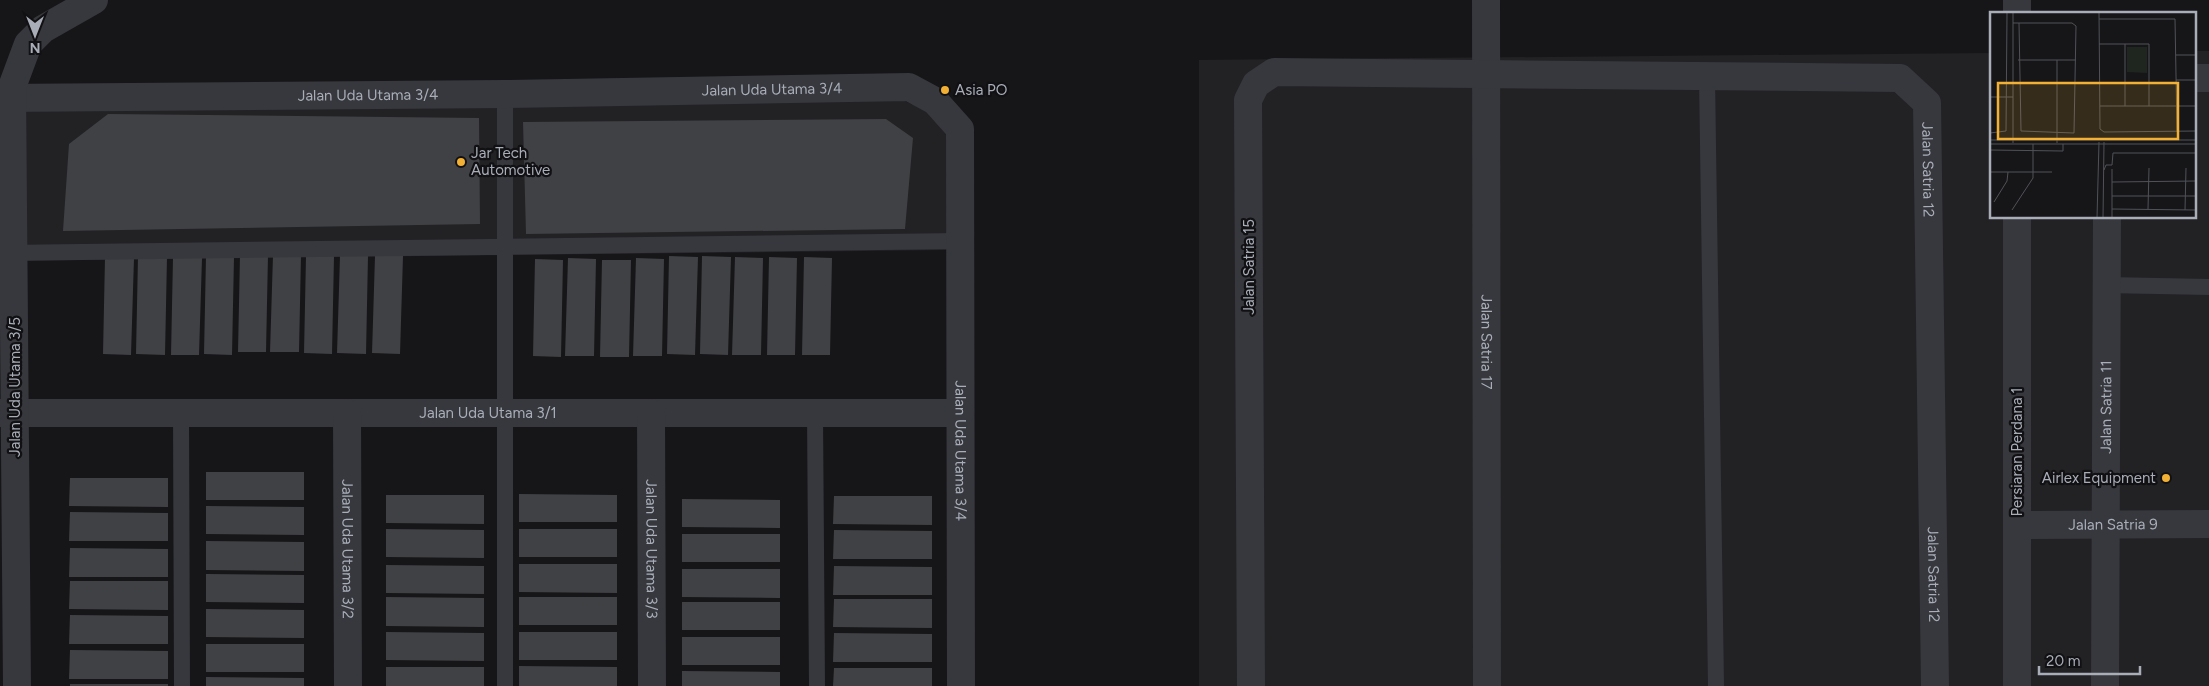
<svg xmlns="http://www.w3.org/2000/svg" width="2209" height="686" viewBox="0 0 2209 686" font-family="Figtree,sans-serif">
	<rect width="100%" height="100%" fill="#161618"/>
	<!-- built -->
	<path fill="#222225" d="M2195,51h14v635h-1010v-626l792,-7 1,165h203z
		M902,100l24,10 20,24 4,116 -950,11v-150z"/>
	<!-- building -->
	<path fill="#404145" d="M108,114l371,4 1,106 -417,7 6,-87z
		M886,119l27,19 -8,91 -379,5 -3,-112z
		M240,255h28l-2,97h-28z
		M273,255h28l-2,97h-29z
		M138,256l29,1 -2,98 -29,-1z
		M206,256l28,1 -2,98 -28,-1z
		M306,256h28l-2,98 -28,-1z
		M340,256h28l-2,98 -29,-1z
		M375,256h28l-3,98 -28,-1z
		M669,256l29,1 -3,98 -28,-1z
		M702,256l29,1 -3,98 -28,-1z
		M105,257l29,1 -3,97 -28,-1z
		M173,257l29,1 -3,97h-28z
		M735,257l28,1 -2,97h-29z
		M769,257l28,1 -2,97h-28z
		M804,257l28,1 -2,97h-28z
		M568,258l28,1 -2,97h-29z
		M636,258l28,1 -2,97h-29z
		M535,259l28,1 -2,97 -28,-1z
		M602,260h29l-2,97h-29z
		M206,472h98v28h-98z
		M70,478h98v29l-99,-1z
		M519,494l98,1v27h-98z
		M386,495h98v29l-98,-1z
		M834,496h98v29l-99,-1z
		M682,499l98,1v28l-98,-1z
		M206,506l98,1v28l-98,-1z
		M70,512l98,1v28h-99z
		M386,529l98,1v28l-98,-1z
		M519,529h98v28h-98z
		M834,530l98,1v28h-99z
		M682,534h98v28h-98z
		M206,541l98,1v29l-98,-1z
		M70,548l98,1v28h-99z
		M519,564h98v29l-98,-1z
		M386,565l98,1v28l-98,-1z
		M834,566l98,1v28h-99z
		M682,569h98v29l-98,-1z
		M206,574l98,1v28l-98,-1z
		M70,581h98v29l-99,-1z
		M386,597l98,1v29l-98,-1z
		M519,597h98v28h-98z
		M834,599h98v29l-99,-1z
		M682,602h98v28h-98z
		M206,609l98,1v28l-98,-1z
		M70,615l98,1v28h-99z
		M386,632l98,1v28l-98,-1z
		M519,632h98v28h-98z
		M834,633l98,1v28h-99z
		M682,637h98v28h-98z
		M206,644h98v28h-98z
		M70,650l98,1v28h-99z
		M519,666l98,1v19h-98z
		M386,667h98v19h-98z
		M834,668h98v18h-99z
		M682,671l98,1v14h-98z
		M206,677l98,1v8h-98z
		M70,684h98v2h-98z"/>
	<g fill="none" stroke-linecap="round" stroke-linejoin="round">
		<!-- service -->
		<path stroke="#37383d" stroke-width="16" d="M1707,77l9,609
			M505,94v592
			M5,253l955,-12
			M2106,285l103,2
			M181,413l1,273
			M815,413l2,273"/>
		<!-- minor -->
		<g stroke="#37383d" stroke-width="28">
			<path id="s1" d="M1486,0l1,686"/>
			<path d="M2017,0v14"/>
			<path d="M2195,78h14"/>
			<path id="s2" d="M0,98l505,-4 404,-7 26,14 25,28 1,557"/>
			<path id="s3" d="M0,413h960"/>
			<path id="s4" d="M347,413l1,273"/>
			<path id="s5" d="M651,413l1,273"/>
			<path id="s6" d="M2017,525l192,-1"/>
			<path d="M17,686l-5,-599 16,-43 15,-15 51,-29"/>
			<path id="s7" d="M1251,686l-3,-586 8,-16 18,-12 626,6 27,25 8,583"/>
			<path d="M2017,686v-468"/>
			<path id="s8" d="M2105,686l2,-468"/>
		</g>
	</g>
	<!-- markers -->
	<g fill="#f2b134" stroke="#111113" stroke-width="2">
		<circle cx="945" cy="90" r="5"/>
		<circle cx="461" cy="162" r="5"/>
		<circle cx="2166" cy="478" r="5"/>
	</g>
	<g text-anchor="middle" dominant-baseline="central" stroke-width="4.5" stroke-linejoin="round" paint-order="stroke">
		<!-- street labels -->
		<g font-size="15" fill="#a8adb8" stroke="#111113">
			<text stroke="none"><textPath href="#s2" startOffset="772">Jalan Uda Utama 3/4</textPath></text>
			<text stroke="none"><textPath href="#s2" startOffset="368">Jalan Uda Utama 3/4</textPath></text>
			<text stroke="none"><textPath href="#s7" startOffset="1355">Jalan Satria 12</textPath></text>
			<text transform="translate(1249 267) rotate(-90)">Jalan Satria 15</text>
			<text stroke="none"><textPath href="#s1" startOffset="342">Jalan Satria 17</textPath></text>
			<text transform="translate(15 387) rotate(-90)">Jalan Uda Utama 3/5</text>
			<text stroke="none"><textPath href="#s8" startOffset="279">Jalan Satria 11</textPath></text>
			<text stroke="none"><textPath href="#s3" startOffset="488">Jalan Uda Utama 3/1</textPath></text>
			<text stroke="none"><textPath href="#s2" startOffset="1298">Jalan Uda Utama 3/4</textPath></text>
			<text transform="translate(2017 452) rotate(-90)">Persiaran Perdana 1</text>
			<text stroke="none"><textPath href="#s6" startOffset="96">Jalan Satria 9</textPath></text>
			<text stroke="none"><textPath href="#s4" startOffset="136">Jalan Uda Utama 3/2</textPath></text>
			<text stroke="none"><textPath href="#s5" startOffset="136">Jalan Uda Utama 3/3</textPath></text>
			<text stroke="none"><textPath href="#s7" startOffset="1760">Jalan Satria 12</textPath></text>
		</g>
		<!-- poi labels -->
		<g font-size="15" fill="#a8adb8" stroke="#111113" text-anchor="start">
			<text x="955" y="90">Asia PO</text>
			<text x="471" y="153">Jar Tech<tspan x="471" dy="17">Automotive</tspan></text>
			<text x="2156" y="478" text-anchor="end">Airlex Equipment</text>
		</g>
	</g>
	<!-- overview -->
	<g transform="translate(1990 12)">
		<rect width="206" height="206" fill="#161618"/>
		<path d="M137,35h20v26l-20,-1z" fill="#1e261f"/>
		<path fill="none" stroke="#505258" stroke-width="1" d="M109,1l1,116 4,3 92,-1M109,7h76l2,113M23,11h59l4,3 -2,107 -53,-2 -2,-108M109,32h50v62M135,32v62M186,43h20M28,48h58M67,48v83M186,68h20M0,85h23M110,94h96M0,121l16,-2 1,-118M0,128h206M23,131v-130M0,132h206M0,138l73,1v-7M114,158l2,-5h6l1,-12h83M0,160h62M122,170l84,-1M122,184h84M4,190l13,-21 1,-9M122,197l84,1M158,197l1,-41M22,198l21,-32v-34M195,198l1,-42M107,206l2,-76M113,206l1,-76M122,206v-49"/>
		<path fill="#f2b134" fill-opacity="0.15" stroke="#f2b134" stroke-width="2.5" d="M8,71h180v56h-180z"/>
		<rect width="206" height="206" fill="none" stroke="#a8adb8" stroke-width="2.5"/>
	</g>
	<!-- north arrow -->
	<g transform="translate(35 35) rotate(180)" stroke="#111113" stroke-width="4" paint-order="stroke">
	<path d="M0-4L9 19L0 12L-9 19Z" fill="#a8adb8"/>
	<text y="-8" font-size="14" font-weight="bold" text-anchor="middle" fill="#a8adb8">N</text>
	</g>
	<!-- scale -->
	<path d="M2039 666v8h101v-8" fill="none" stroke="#a8adb8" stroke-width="2.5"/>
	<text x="2046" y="666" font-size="15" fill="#a8adb8" stroke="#111113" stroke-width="4" paint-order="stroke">20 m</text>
</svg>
